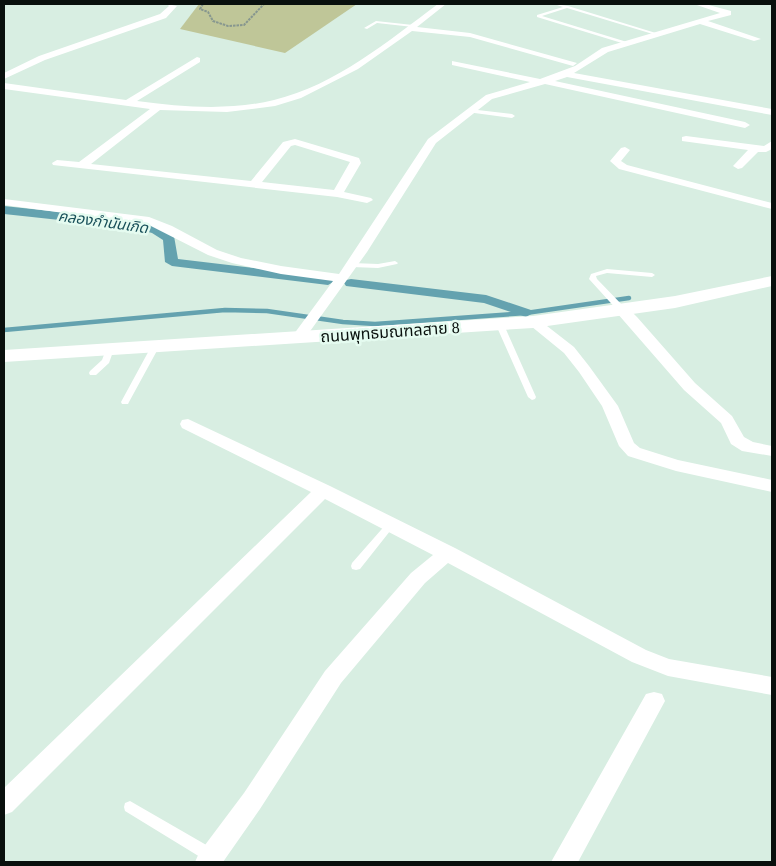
<svg xmlns="http://www.w3.org/2000/svg" width="776" height="866" viewBox="0 0 776 866" font-family="'Times New Roman','Noto Sans Thai',serif">
	<rect width="100%" height="100%" fill="#d8eee2"/>
	<!-- green -->
	<path fill="#bfc698" d="M199,4h158l-72,49 -105,-24z"/>
	<g fill="none" stroke-linecap="round" stroke-linejoin="round">
		<!-- stream -->
		<path stroke="#64a2af" stroke-width="4.5" d="M4,330l221,-20 42,1 76,11 32,2 151,-11 103,-15"/>
		<!-- canal -->
		<path fill="#64a2af" fill-rule="evenodd" d="M4,206l130,14 28,7 12,9 4,23 150,18 7,4 -7,4 -156,-19 -7,-4 -2,-22 -11,-7 -18,-5 -130,-14z
			M351,279l135,16 45,15 2,3 -7,4 -42,-14 -138,-17 -2,-3 2,-3z"/>
		<!-- path -->
		<path stroke="#87978f" stroke-width="2" stroke-dasharray="2.5 1" stroke-linecap="butt" d="M203,4l-3,5 8,3 5,9 15,5 16,-1 20,-21"/>
		<!-- lane -->
		<path fill="#fff" fill-rule="evenodd" d="M554,4l14,2 91,28 -3,1 -89,-27 -25,8 85,26 -2,2 -88,-27v-2l26,-8z
			M376,21l37,4 2,1 -2,1 -36,-4 -10,6 -3,-1z
			M469,109l43,5 3,2 -3,2 -45,-6 -1,-1z
			M395,261l3,2 -1,1 -19,4 -26,-1 -3,-2 3,-2 26,1z
			M607,269l45,4 3,2 -3,2 -45,-4 -11,3 1,3 28,29 1,2 -4,2h-3l-30,-33 2,-5z
			M497,323h3l4,2 32,72 -1,2 -3,1 -4,-3 -32,-72z
			M152,345h3l4,2 -30,55 -1,2h-6l-1,-2z
			M107,347h6l1,2 -5,14 -13,12h-6l-1,-2 1,-2 12,-11z
			M391,521l3,1 2,2 -2,2 -34,43 -4,1 -4,-1 -1,-3 1,-3 36,-41z
			M130,801l85,49 2,5 -2,5 -5,2 -5,-2 -80,-49 -1,-4 1,-4z"/>
		<!-- street -->
		<path fill="#fff" fill-rule="evenodd" d="M167,4l10,2 -11,12 -121,42 -41,19v-6l35,-17 121,-42 9,-8z
			M438,4h8l-29,23 53,6 107,30 -4,3 -103,-29 -58,-6 -54,38 -57,29 -26,8 -48,6 -67,-2 -69,54 160,17 32,-39 12,-3 64,19 2,5 -17,29 27,6 2,2 -6,3 -30,-6 -284,-32 -1,-2 5,-3 22,2 71,-53 -146,-20v-6l122,17 71,-43 3,1v4l-63,39c45,6 92,10 137,-1 62,-15 114,-59 164,-96zM295,145l55,17 -16,28 -72,-8 29,-36z
			M694,4h11l26,7v4l-23,6 53,18 -7,2 -54,-17 -92,28 -34,21 198,36v6l-205,-38 -12,4 190,41 5,3 -5,3 -200,-44 -53,15 -56,44 -69,109 -64,89h-10l-2,-3 42,-57 -52,-7 -49,-11 -24,-8 -61,-31 -143,-19v-6l145,18 23,9 45,24 24,8 40,8 58,8 89,-135 58,-44 44,-13 -78,-17v-4l88,18 35,-13 27,-18 118,-35z
			M686,136l78,10 8,-5v8l-6,3h-8l-16,16 -4,1 -5,-3 15,-16 -66,-9v-4z
			M625,147l5,3 -9,11 6,4 145,38v6l-153,-40 -9,-8 11,-13z
			M622,306l5,1 10,10 58,66 37,33 12,21 9,5 19,4v10l-30,-5 -11,-7 -10,-21 -37,-33 -67,-77 -2,-3z
			M533,318l5,1 36,28 15,19 29,40 16,37 6,5 38,12 94,20v12l-96,-21 -48,-15 -9,-10 -17,-40 -23,-34 -15,-19 -38,-31z
			M188,419l142,67 125,62 191,102 23,9 103,18v18l-104,-19 -36,-14 -184,-99 -23,20 -84,100 -81,126 -37,53h-28l4,-9 45,-60 81,-122 86,-98 22,-18 -108,-56 -313,313 -8,3v-27l307,-296 -129,-64 -2,-4 2,-4z
			M654,692l8,2 3,7 -87,161h-27l95,-168z"/>
		<!-- secondary -->
		<path fill="#fff" fill-rule="evenodd" d="M772,276v10l-97,22 -142,20 -529,34v-12l529,-34 142,-20z"/>
	</g>
	<g text-anchor="middle" dominant-baseline="central" stroke-width="5" stroke-linejoin="round" paint-order="stroke">
		<!-- far-water labels -->
		<g font-size="15" font-style="italic" fill="#174e58" stroke="#e5fbf0">
			<text transform="translate(103 222) rotate(8)">คลองกำนันเกิด</text>
		</g>
		<!-- street labels -->
		<g font-size="16" fill="#09100d" stroke="#e5fbf0">
			<text transform="translate(390 332) rotate(-4)">ถนนพุทธมณฑลสาย 8</text>
		</g>
	</g>
	<!-- border -->
	<rect width="776" height="866" fill="none" stroke="#09100d" stroke-width="10"/>
</svg>
